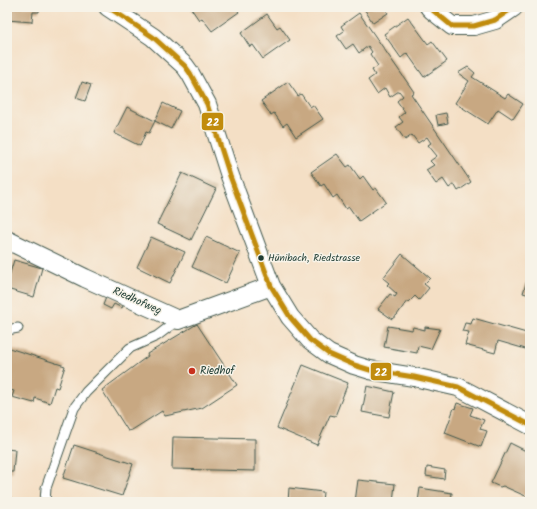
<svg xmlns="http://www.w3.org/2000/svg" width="537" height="509" viewBox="0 0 537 509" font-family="Kalam,sans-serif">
	<rect width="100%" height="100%" fill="#f7f3e8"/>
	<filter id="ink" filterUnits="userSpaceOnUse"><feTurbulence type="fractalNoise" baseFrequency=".025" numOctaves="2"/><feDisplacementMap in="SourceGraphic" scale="8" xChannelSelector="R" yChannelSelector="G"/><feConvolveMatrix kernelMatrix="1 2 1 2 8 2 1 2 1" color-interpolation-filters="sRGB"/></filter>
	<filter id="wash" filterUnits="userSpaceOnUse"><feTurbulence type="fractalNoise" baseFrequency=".012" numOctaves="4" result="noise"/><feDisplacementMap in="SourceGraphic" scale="16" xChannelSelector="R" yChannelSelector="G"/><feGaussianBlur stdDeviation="0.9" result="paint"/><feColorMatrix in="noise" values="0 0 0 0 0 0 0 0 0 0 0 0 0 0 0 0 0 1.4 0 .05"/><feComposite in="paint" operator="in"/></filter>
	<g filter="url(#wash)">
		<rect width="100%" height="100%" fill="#f4dfc5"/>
		<g id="blocks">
			<!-- building -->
			<path fill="#c8a882" d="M7,7h32v5h-6l-1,10 -25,-2z
				M190,7h45l4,5 -27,19 -10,-13 -3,2z
				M363,7h21l4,6 -15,10z
				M359,13l55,79 -3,2 60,88 -13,9 -4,-7 -5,4 -6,-9 -7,5 -10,-14 8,-5 -4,-4 7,-5 -9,-11 3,-2 -4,-6 -9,6 -6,-8 -7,5 -9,-13 7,-5 -4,-5 6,-5 -8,-11 6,-5 -4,-5 -9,6 -5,-9 -8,6 -9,-14 7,-5 -3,-5 6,-4 -8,-12 2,-2 -4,-6 -9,7 -6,-9 -7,5 -9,-13 7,-5 -3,-5z
				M267,14l10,14 3,-2 10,14 -27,19 -10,-14 -3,2 -9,-14z
				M408,17l20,27 4,-3 15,20 -23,16 -17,-24 -6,5 -17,-24z
				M468,67l7,6 -3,4 33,21 3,-4 15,10 -10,15 -15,-10 -10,15 -33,-21 14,-22 -11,-8z
				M82,82l9,3 -6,16 -9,-3z
				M288,82l10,14 3,-2 9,13 3,-2 10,14 -27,18 -9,-14 -4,3 -9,-13 -3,2 -10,-14z
				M163,103l17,8 -9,18 -16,-8z
				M127,107l28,14 -6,12 -3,-1 -6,14 -26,-13z
				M446,113l2,10 -10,2 -2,-10z
				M337,154l10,13 3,-2 10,14 3,-3 10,14 3,-2 10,14 -27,19 -10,-14 -3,2 -9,-14 -4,3 -9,-14 -3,2 -10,-14z
				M182,173l34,16 -25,51 -34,-16z
				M151,237l34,15 -15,31 -33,-16z
				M206,237l34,16 -14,30 -34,-16z
				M402,254l28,24 -6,6 5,4 -10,12 -4,-4 -6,6 -2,-1 -10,14 -5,4 -14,-10 12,-15 5,3 2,-3 -10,-9 2,-2 -6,-5z
				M14,260l28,8 -8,29 -27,-8v-6z
				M530,271v24l-7,-2z
				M107,295l18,7 -3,6 -8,-4 -3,5 -8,-4z
				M473,318l57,16 -1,16 -31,-9 -3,12 -30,-8 4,-13 -7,-1 2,-5 1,-3 6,1z
				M197,324l40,61 -35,23 -37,8 -3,-5 -30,19 -4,1 -26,-41 46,-34 -1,-2z
				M388,326l24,4 1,-3 12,3v-3l15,2 -9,20 -13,-3 -1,7 -33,-6z
				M9,348l56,18 -7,22 -3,-1 -5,16 -15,-5 -1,5 -22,-6 2,-6 -7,-2v-36z
				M303,365l45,18 -13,33 -5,-1 -13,30 -40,-17z
				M367,386l27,6 -5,25 -27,-5z
				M457,403l16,5 -3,7 14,5 -4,9 7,2 -6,16 -36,-14 9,-25 1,1z
				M173,437l82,2v32l-83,-2z
				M510,443l20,10v45l-27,-12 -3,1 -9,-4z
				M74,445l59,19 -11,32 -59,-18z
				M7,449l8,1 -2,22h-6z
				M427,467l18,3 -1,9 -18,-3z
				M358,480l37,4 -2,18h-38z
				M289,488l34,4 -1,10h-34z
				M420,488l32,5 -1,9h-33z"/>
		</g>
	</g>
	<g filter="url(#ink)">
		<use href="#blocks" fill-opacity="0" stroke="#3f554a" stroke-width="1"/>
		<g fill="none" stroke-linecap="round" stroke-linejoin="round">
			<defs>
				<path id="service" d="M7,330l11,-2
					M7,500l1,2
					M45,502l1,-14 28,-80 12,-16 44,-44 27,-12 21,-16"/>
				<path id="minor" d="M108,7l45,30 32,29 5,7 17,31 23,72 41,110 19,31 20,23 19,14 25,11 16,5 44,7 44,10 72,38
					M429,7l3,3 20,16h22l21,-6 19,-13
					M7,240l78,38 93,42 93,-34"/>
			</defs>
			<!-- service casing -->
			<use href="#service" stroke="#3f554a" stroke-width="11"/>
			<!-- minor casing -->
			<use href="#minor" stroke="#3f554a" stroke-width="20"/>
			<!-- service -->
			<use href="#service" stroke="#fff" stroke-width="9"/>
			<!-- minor -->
			<use href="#minor" stroke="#fff" stroke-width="18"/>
			<defs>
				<path id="bus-1" d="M108,7l45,30 32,29 5,7 17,31 23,72 41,110 19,31 20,23 19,14 25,11 16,5 44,7 44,10 72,38
					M429,7l23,19h22l21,-6 19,-13"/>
			</defs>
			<!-- bus-1 casing -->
			<use href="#bus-1" stroke="#f7f3e8" stroke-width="8"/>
			<!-- bus-1 -->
			<use href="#bus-1" stroke="#c18c0d" stroke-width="5"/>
		</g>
	</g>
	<!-- markers -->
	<circle fill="#1f3d34" stroke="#f7f3e8" stroke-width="1.5" cx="261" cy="258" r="3.5"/>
	<circle fill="#c8321e" stroke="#f7f3e8" stroke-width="1.5" cx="192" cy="371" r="4"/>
	<g text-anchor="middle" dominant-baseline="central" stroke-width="3" stroke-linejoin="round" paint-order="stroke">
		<!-- bus labels -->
		<g font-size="10" fill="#1f3d34" stroke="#f7f3e8" text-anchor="start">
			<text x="268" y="258">Hünibach, Riedstrasse</text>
		</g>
		<!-- street labels -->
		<g font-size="11" fill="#1f3d34" stroke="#f7f3e8">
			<text transform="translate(137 301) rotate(24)">Riedhofweg</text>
		</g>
		<!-- poi labels -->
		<g font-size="11" fill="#1f3d34" stroke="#f7f3e8" text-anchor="start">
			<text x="200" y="371">Riedhof</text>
		</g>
	</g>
	<g stroke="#f7f3e8" stroke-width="1.5">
		<rect x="201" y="112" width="23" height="19" rx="4" fill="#c18c0d"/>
		<rect x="370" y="362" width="22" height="19" rx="4" fill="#c18c0d"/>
	</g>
	<g font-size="11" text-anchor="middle" font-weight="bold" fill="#fff">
		<text x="213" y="126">22</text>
		<text x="381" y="376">22</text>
	</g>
	<!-- margin -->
	<rect width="537" height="509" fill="none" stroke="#f7f3e8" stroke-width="24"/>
</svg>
